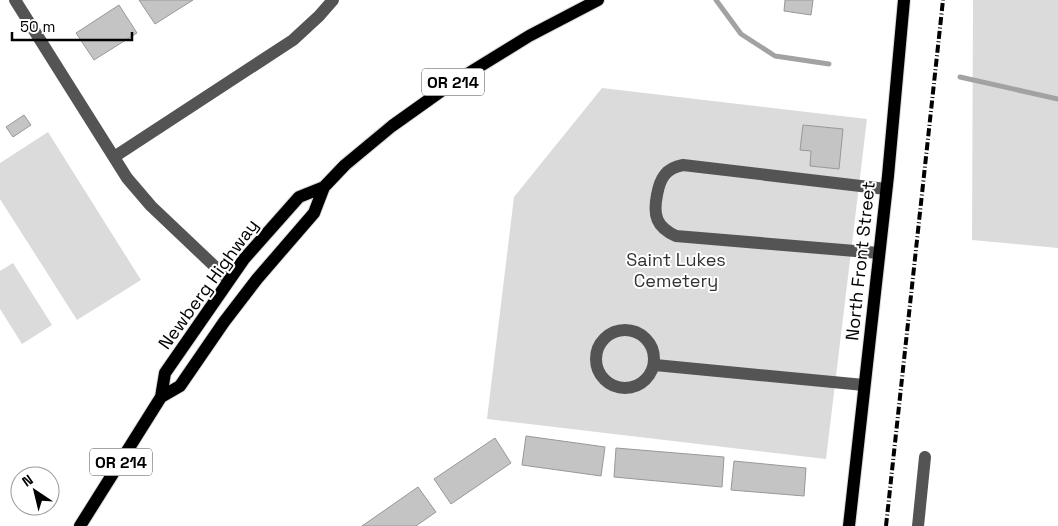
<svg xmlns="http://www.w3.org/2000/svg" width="1058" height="526" viewBox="0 0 1058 526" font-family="'Space Grotesk',sans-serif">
	<rect width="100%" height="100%" fill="#fff"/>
	<!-- green -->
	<path fill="#dbdbdb" d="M973,0h85v248l-86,-8z
		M602,88l265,31 -41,340 -339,-40 27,-222z
		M48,132l93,148 -64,40 -77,-121v-36z
		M13,263l39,62 -30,19 -22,-35v-38z"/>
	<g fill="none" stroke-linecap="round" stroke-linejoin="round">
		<!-- stream -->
		<path stroke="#a2a2a2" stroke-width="5" d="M716,0l25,34 34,22 54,8
			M960,77l98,22"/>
	</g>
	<!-- building -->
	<path fill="#c4c4c4" stroke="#989898" d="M139,0h54l-38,24z
		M785,0h28l-2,15 -27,-4z
		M119,5l18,28 -43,27 -18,-27z
		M24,115l7,10 -18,12 -7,-10z
		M803,125l40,4 -4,40 -29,-3 1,-15 -11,-1z
		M526,436l79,11 -4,29 -79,-11z
		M495,438l16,25 -60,41 -17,-25z
		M616,448l108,9 -2,30 -108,-10z
		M734,461l72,7 -2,28 -73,-6z
		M418,487l18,25 -20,14h-54z"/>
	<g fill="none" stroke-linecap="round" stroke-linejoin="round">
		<defs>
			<path id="major" d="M161,397l19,-11 44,-64 33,-43 57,-66 10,-26 21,-22 47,-39 59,-42 78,-48 69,-36
				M80,526l81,-129 4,-24 79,-114 55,-62 25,-10
				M849,526l39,-350 16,-176"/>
		</defs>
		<!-- major casing -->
		<use href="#major" stroke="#dbdbdb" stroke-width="14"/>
		<!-- minor -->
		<path stroke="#545454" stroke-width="12" d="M15,0l112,178 24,28 78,74
			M114,157l179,-117 26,-24 14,-16
			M879,253l-203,-17c-20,-9 -23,-21 -19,-41 3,-17 9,-27 26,-30l203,24
			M596 359a29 29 0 1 1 58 0a29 29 0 1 1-58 0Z
			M655,365l209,20
			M918,526l7,-69"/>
		<!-- major -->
		<use href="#major" stroke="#000" stroke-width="12"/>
		<!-- rail -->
		<path stroke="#000" stroke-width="4" stroke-dasharray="8 2.5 1 2.5" stroke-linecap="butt" d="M886,526l57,-526"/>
	</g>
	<g text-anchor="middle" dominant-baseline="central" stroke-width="4" stroke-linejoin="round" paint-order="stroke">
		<!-- shield labels -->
		<g fill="#fff" stroke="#4c4c4c" stroke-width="1">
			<rect x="422" y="68.5" width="62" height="27" rx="4"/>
			<rect x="90" y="448.5" width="62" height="27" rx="4"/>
		</g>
		<g font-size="16" font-weight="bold" fill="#000">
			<text x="453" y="82">OR 214</text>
			<text x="121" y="462">OR 214</text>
		</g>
		<!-- park labels -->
		<g font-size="18" fill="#323232" stroke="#fff">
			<text x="676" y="259">Saint Lukes<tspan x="676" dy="21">Cemetery</tspan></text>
		</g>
		<!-- street labels -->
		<g font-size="18" fill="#000" stroke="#fff">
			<text transform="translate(860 261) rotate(-84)">North Front Street</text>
			<text transform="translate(208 284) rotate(-54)">Newberg Highway</text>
		</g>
	</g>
	<!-- north arrow -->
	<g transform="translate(35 491) rotate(325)"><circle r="24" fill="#ffffff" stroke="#999999"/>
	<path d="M0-4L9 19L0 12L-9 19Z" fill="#000000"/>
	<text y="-8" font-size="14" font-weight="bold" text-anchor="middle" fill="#000000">N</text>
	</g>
	<!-- scale -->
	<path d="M12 32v8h120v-8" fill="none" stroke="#000000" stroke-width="2.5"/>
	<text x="20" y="32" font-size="15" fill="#000000" stroke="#ffffff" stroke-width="4" paint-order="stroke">50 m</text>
</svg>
